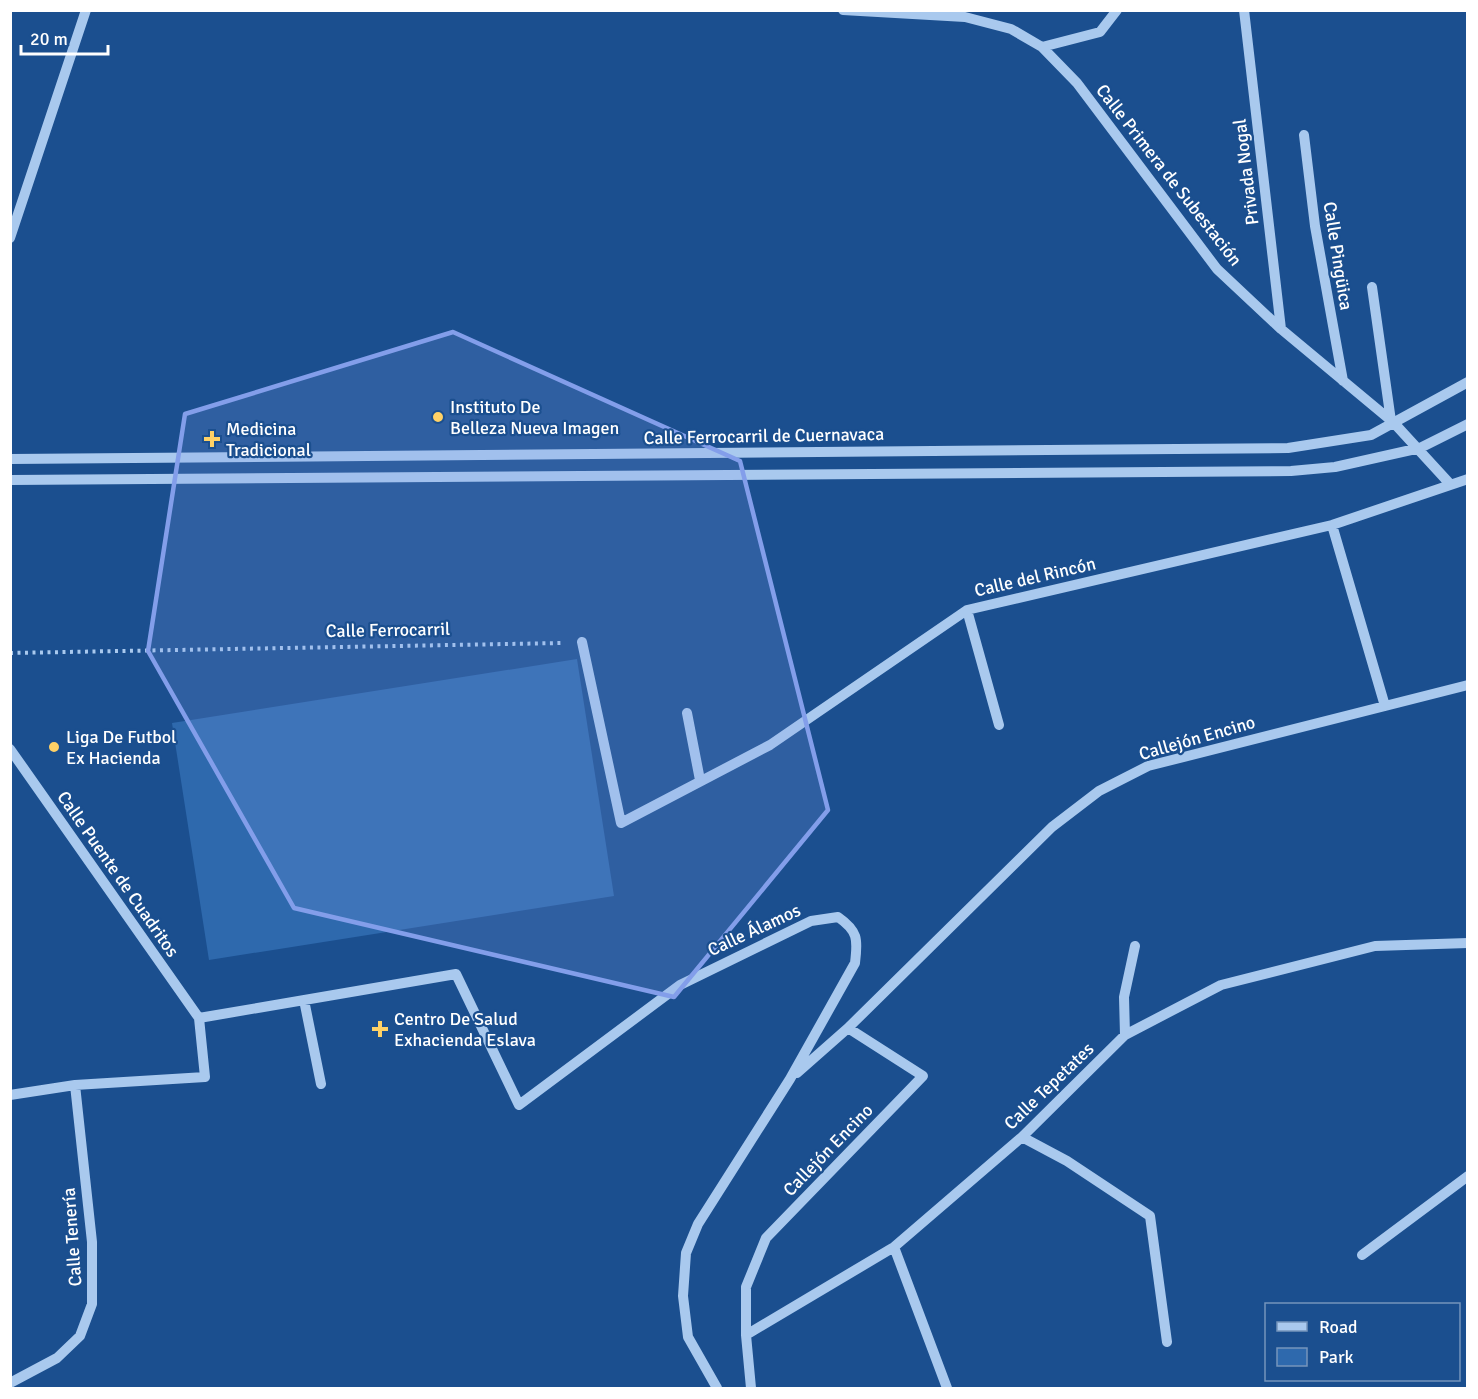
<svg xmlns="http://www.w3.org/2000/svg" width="1478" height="1399" viewBox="0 0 1478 1399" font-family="Signika,sans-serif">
	<rect width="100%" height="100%" fill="#1b4f8f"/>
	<!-- green -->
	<path fill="#2e69ad" d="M577,659l37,237 -405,64 -37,-237z"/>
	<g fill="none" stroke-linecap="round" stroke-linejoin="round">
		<!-- path -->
		<path stroke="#a9c9ee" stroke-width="4" stroke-dasharray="3 4.5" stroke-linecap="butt" d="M10,653l552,-10"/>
		<!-- minor -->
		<path stroke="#a9c9ee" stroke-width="10" d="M843,10l122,7 46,12 31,18 35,36 140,186 64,60 113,94 56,61
			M1244,10l37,319
			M1042,47l58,-15 17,-22
			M1304,135l11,91 28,155
			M10,238l76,-228
			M1372,287l19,134
			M10,459l1278,-11 83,-13 97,-53
			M10,480l1281,-9 44,-4 85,-19 48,-24
			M1332,525l53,181
			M967,610l32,115
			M582,642l39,181 149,-78 197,-135 365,-85 136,-46
			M687,713l13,67
			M10,749l189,269 6,59 -130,8 -65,10
			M304,1000l17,84
			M199,1018l257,-44 63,131 161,-120 131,-64 27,-4c20,14 20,22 17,46l-65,116 -92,145 -12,29 -3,43 5,41 29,51
			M1125,1035l-1,-38 11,-51
			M797,1073l51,-45 204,-201 47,-36 49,-25 320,-81
			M1022,1137l45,24 83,55 17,126
			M894,1247l53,141
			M1362,1255l106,-79
			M746,1335v-48l20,-49 157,-162 -75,-48
			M10,1383l47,-25 23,-22 12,-32v-62l-17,-157
			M751,1388l-5,-53 148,-88 128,-110 103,-102 96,-50 154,-39 93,-3"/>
	</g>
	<!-- marked area -->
	<path fill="#839eea" fill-opacity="0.2" stroke="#839eea" stroke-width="4.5" stroke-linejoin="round" d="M453,332l287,129 88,349 -154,187 -380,-89 -146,-257 37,-237z"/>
	<!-- markers -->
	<g fill="#ffd166" stroke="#1b4f8f" stroke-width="2">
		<circle cx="438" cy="417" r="6"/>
		<path d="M209 430h6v6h6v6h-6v6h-6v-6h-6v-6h6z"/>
		<circle cx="54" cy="747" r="6"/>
		<path d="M377 1020h6v6h6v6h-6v6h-6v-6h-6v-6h6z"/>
	</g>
	<g text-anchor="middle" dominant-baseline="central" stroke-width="4.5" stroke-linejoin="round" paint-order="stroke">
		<!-- street labels -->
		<g font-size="18" fill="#fff" stroke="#1b4f8f">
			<text transform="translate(1246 172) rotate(-97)">Privada Nogal</text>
			<text transform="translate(1169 175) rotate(52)">Calle Primera de Subestación</text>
			<text transform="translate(1338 256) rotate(81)">Calle Pingüica</text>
			<text transform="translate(764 436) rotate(-1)">Calle Ferrocarril de Cuernavaca</text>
			<text transform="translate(1035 577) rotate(-13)">Calle del Rincón</text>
			<text transform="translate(388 630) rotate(-1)">Calle Ferrocarril</text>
			<text transform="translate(1197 738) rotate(-16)">Callejón Encino</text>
			<text transform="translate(118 874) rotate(55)">Calle Puente de Cuadritos</text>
			<text transform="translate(754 930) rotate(-25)">Calle Álamos</text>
			<text transform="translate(1049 1086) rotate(-44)">Calle Tepetates</text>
			<text transform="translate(828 1150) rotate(-46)">Callejón Encino</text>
			<text transform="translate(72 1237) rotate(-94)">Calle Tenería</text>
		</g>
		<!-- poi labels -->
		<g font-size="18" fill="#fff" stroke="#1b4f8f" text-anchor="start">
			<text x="450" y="407">Instituto De<tspan x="450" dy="21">Belleza Nueva Imagen</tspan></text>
			<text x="226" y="429">Medicina<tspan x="226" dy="21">Tradicional</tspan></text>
			<text x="66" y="737">Liga De Futbol<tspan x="66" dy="21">Ex Hacienda</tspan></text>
			<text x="394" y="1019">Centro De Salud<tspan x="394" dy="21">Exhacienda Eslava</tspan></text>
		</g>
	</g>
	<!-- border -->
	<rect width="1478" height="1399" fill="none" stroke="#ffffff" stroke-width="24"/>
	<!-- legend -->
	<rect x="1265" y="1303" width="195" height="78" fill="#1b4f8f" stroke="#7695bc" stroke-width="1.5"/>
	<rect x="1277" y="1322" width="30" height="9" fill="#a9c9ee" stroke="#7695bc" stroke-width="1.5"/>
	<text x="1319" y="1333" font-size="18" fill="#ffffff">Road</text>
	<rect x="1277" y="1348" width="30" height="18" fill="#2e69ad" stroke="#7695bc" stroke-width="1.5"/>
	<text x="1319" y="1363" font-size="18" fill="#ffffff">Park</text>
	<!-- scale -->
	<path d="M21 45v9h87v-9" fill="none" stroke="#ffffff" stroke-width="3"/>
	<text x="30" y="45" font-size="18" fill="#ffffff" stroke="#1b4f8f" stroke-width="4.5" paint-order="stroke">20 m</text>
</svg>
